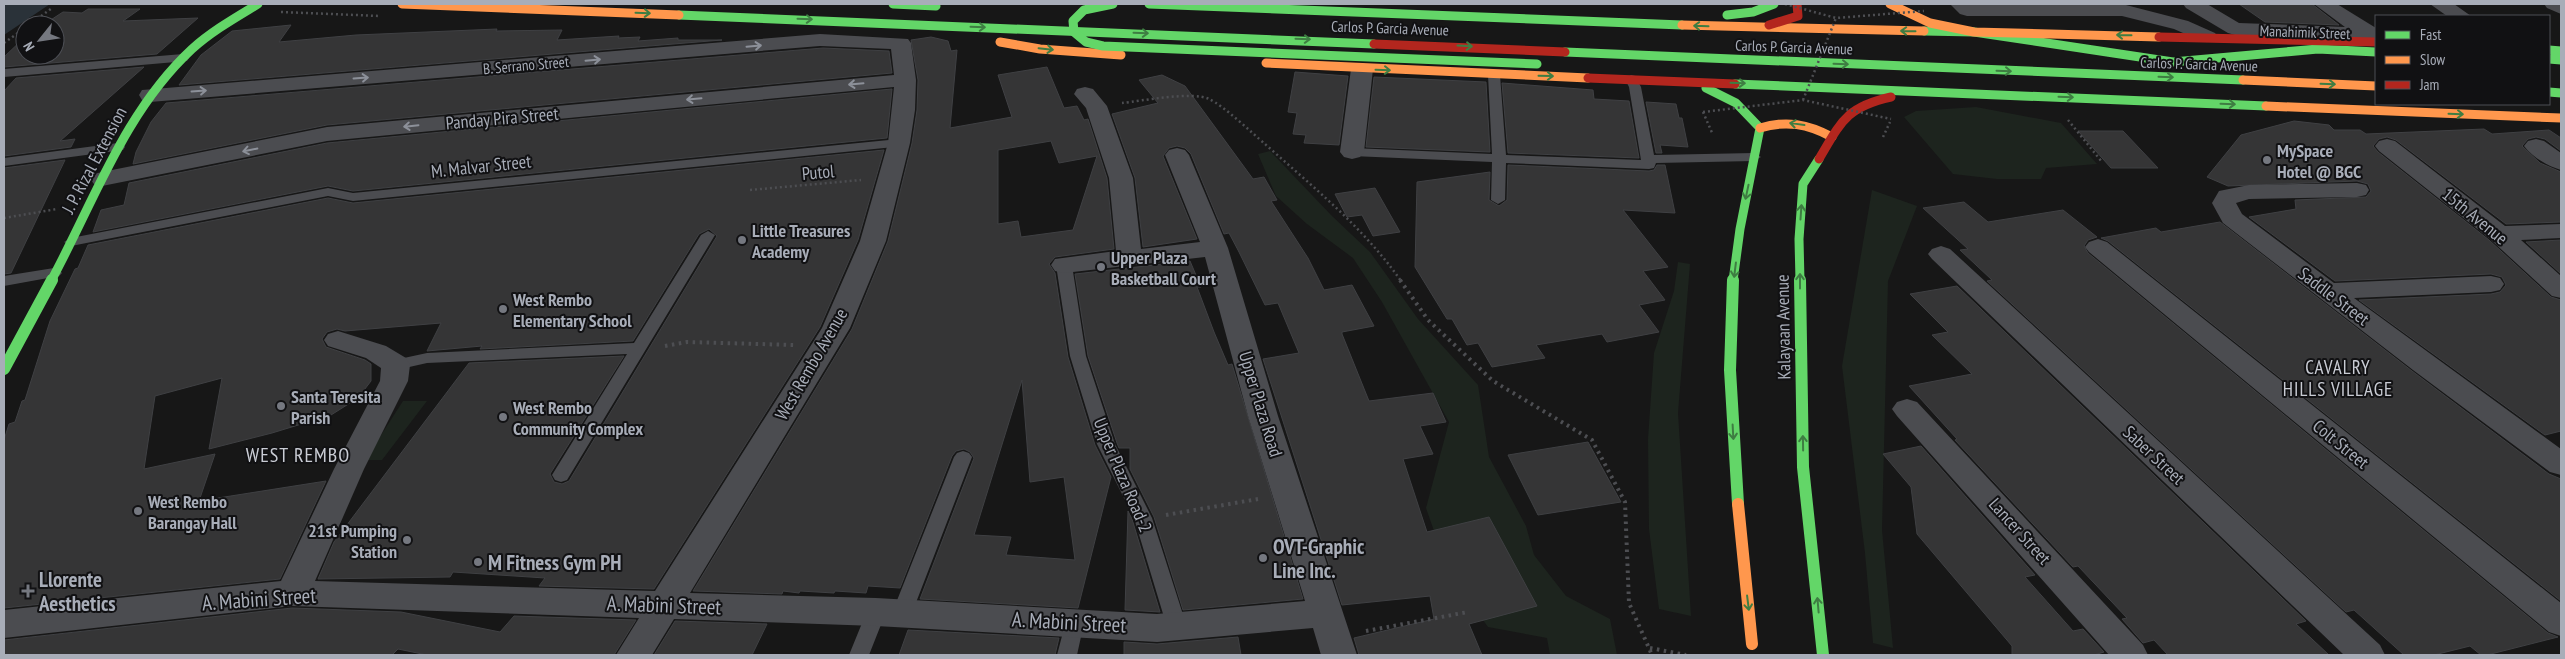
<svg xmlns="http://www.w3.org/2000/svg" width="2565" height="659" viewBox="0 0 2565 659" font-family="'PT Sans Narrow',sans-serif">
	<rect width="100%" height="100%" fill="#171717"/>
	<!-- green -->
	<path fill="#1d241e" d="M1976,107l85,16 36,41 -51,4 -5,11h-44l-44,-5 -49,-57 12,-6z
		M1270,151l62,65 38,36 48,67 60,66 11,72 37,69 8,29 32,41 44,23 7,36h-67l-3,-17 -59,-11 -40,-56 -22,-63 23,-86 -67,-120 -29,-44 -46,-34 -31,-28 -18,-42z
		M1872,190l45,16 -29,75 -6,249 11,118 -20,-5 -8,-90 -23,-187z
		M1678,262l12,2 -12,149 13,203 -32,-7 -10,-80 -1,-90 6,-86 20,-62z
		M403,401h24l-45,59h-17z"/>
	<!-- water -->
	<path fill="#2a3239" d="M4,4h46l-46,31z"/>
	<!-- building -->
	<path fill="#353536" stroke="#3f4043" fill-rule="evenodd" d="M2239,4h73l27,21 -74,-3z
		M88,9h52l-17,12 75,-3 -41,36 -153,13v-10l21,-20v18h30v-30h-12l20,-13 19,1z
		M291,25l-12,17 77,-7 141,-6 -1,2 66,-1 -5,10 62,-4 -1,2 22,-1 -2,4 40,-3v2h44l-543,45 22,-30 31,-24z
		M931,37l17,4 3,10 6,-1 -7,78 62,-11 -14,-42 49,-8 17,41 13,-2 7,14 4,-1 19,59 7,71 -59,8 -6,7 6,9 13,84 27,88 16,32 -33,131 -158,-9 54,-141 -4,-6 -6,-3 -8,2 -4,5 -52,132 -32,-2 -2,7 -31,-2 -1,2 -34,-2 -1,2 -16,-2 -1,3 -89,-3 159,-262 36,-88 24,-98 5,-33 1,-30 -7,-40zM1051,141l8,22 38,-7 -24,74 -52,7 -3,-16 -20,3v-74zM1022,380l8,102 34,-5 11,83 -69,-5 5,-18 -37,-2z
		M823,48l66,3 3,22 -565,52 -194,39 3,-12 15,-30 15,-19z
		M144,67l-84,74 15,-2 -4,8 -67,9v-65l12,-13z
		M1295,72l53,4 -9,69 -35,-2 2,-8 -13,-1 4,-21 -9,-1z
		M1162,75l23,11 68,93 11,-2 13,23 -6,1 37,57 16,32 28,-5 22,41 -32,6v2l27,67 64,-8 13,29 -26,4 13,28 -30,5 24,73 62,-15 48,89 -68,18 13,31h-123l-5,-17 80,-19 -4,-23 -88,9 -79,-246 36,-6 -21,-50 -13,2 -26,-53 -10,-19 -5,1 -33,-80 -6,-6 -8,-2 -8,2 -6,8 34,83 -54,8 -8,-69 -23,-64 46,-11 -19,-23z
		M1374,77l112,5 4,70 -124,-5z
		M1502,83l91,7 1,9 35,2 10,57 -131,-5z
		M892,89l-5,49 -534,53 -25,-5 -235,46 8,-22 23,-5 5,-22 198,-40z
		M1646,102l30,2 3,14h3l6,29 -28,-2 2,8h-6z
		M2294,121l35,4 5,5h26l6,4 118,-5 8,5 57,-4 12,8v13l-16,-12 -9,-2 -8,2 -6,7 18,17 21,9v50l-55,2 -110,-84 -9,-3 -8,2 -6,7 5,6 111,88 62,57 10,3v131l-16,4 -186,-135 132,-6 9,-2 6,-7 -4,-8 -11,-3 -156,7 -86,-64 47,-8 -1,-9 71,-3 5,-6 -3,-7 -11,-3 -129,5 -21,-9 34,-42z
		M2078,131h45l35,37h-47z
		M884,150l-26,90 -38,87 -166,262 -115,-3 6,-8 -92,-6 -3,5 -132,2 16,-37 135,-179 155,-7 -74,118 4,8 8,2 7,-3 148,-245 -8,-7 -10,5 -66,107 -153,8 2,-3 -55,5 14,-28 -96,8 -8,-2 -10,3 -5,7 4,8 39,13 6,4v17l-13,17 -27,17 -59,18 -63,16 13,-71 -67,18 -11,73 71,-15 -16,47 127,-20 -46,98 -276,29v-168l5,-16 6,-2 7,-21 3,-1 25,-79 25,-52 3,-1 10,-23 240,-47 25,5z
		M65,160l-54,113 -7,1v-106z
		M1508,165l141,6 5,-1 3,-5h8l10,48 -52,-3 45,57 -25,4 22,29 -26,5 20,27 -52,10 -5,-8 -66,11 9,13 -53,9 -14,-24 -11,2 -15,-26h-5l-32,-52 2,-85 73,-10 -1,28 10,6 8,-6z
		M1375,188l25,44 -27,4 -11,-21 -15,2 -12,-23z
		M1964,202l24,20 75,-12 34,27 -9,3 -4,6 4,7 460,380 10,4 -71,18h-6l-11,-9 -36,9h-30l-50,-45 -8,2 -359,-331 5,-1 -32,-30 8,-1 -45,-41z
		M2220,222l192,149 137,103 12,5v122l-453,-360 -7,-3 55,-10 5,4z
		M2561,240v34l-35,-32z
		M1190,261l11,26h-4l17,45 14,33 4,-1 71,235 -120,11 -29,-93 -24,-48v-21h-11l-2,-5 -29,-87 -13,-82z
		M1957,286l349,335 -10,3 33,31h-161l-14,-15 -11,3 -21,-24 5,-1 -49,-52 -5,1 -118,-127 2,-1 -48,-53 63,-12 -40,-39 16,-3 -38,-38z
		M1588,442l33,60 -83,13 -30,-60z
		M1921,446l114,129 -10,2 48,54 10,-2 21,23 -10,3h-82v-9l-95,-112 -6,-47 -28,-33z
		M1128,511l4,8 28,93 -35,-2z
		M292,608l109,4 99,20 14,-16 122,4 -22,35h-187l-29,-6 -6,6h-388v-15z
		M675,621l92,3 -15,31h-98z
		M908,630l151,8 -4,17h-156z
		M1238,637l3,18h-117v-13l33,2z"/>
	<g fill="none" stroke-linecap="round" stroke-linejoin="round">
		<!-- path-far1 -->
		<path stroke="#4d4e52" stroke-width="2.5" stroke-dasharray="2 3" stroke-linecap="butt" d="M281,12l99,4
			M29,25l23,-17
			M4,43l21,-15
			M1122,103c19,-2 71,-12 87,-4 14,6 43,34 56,45 48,43 99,84 136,137
			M1703,112l10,23
			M2068,120l34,42
			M1883,137l7,-15
			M750,190l111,-10
			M4,218l53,-9"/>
		<!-- path -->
		<path stroke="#4d4e52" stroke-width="4" stroke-dasharray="2.5 4.5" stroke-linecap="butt" d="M1400,280l28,40 65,61 99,59 33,62 4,101 23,52
			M665,346l22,-4 107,3
			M1166,515l92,-16
			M1366,631l102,-19
			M1650,648l36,7"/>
		<!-- lane -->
		<path fill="#4b4c50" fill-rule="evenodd" d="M183,54l4,1 2,3 -2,3 -183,16v-8z
			M1494,71l6,4 6,80 135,5 -12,-73 -4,-8 6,-4 4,1 6,11 13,68 100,-2 7,4 -7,4 -98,2 -2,5 -5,1 -143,-6 -1,37 -7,4 -7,-4 1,-38 -140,-6 -7,-4 7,-4 140,6 -4,-79z
			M899,139l5,1 2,3 -2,3 -551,55 -25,-5 -257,50 -7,-4 7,-4 257,-50 25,5z
			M118,143l5,1 2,3 -2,3 -119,16v-8z
			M708,231l7,4 -148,245 -6,2 -6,-2 -3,-5 75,-121 -200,9 -31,7 -6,-1 -2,-4 2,-4 37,-8 207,-10 67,-108z
			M1064,260l8,5 14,91 29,88 37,74 35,109 -3,6 -7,2 -7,-2 -3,-6 -33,-109 -37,-74 -27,-88 -14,-91z
			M54,268l5,2 3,3 -3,3 -55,10v-10z
			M963,451l6,2 3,4 -60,156 -3,6 -7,2 -7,-2 -3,-6 62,-156 3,-4z
			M876,604l7,2 3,6 -17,43h-20l20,-49z
			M1074,615l7,2 3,6 -7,32h-20l10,-38z"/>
		<!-- street -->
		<path fill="#4b4c50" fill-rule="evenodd" d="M1950,4h172l66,17 27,12 3,4 -3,4h-14l-27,-12 -52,-13h-155l-7,-2z
			M2183,4h24l32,19 106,4 -31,-23h23l39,24v12l-141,-5 -7,-2 -42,-25z
			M2430,4h24l17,12h-24z
			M2544,4h17v10l-14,-6z
			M820,34l88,5 3,4 5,37 -1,30 -5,33 -24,98 -36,87 -160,265 186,5 281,16 148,-13 -57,-185 -43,-159 -141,16 -9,-2 -4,-6 4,-6 61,-8 -7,-73 -23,-70 -12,-14 3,-5 8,-2 8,2 14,17 26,72 8,71 59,-7 -35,-87 4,-5 8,-2 8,2 4,5 39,93 50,168 79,239h-36l-8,-27 -156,14 -281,-16 -202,-7 -22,36h-36l23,-37 -347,-12 -288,32v-28l277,-29 53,-112 46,-88 1,-13 -15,-10 -38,-12 -4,-6 4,-6 10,-3 48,15 20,12 4,7 -2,16 -44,88 -49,112 340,10 167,-263 38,-87 28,-98 6,-56 -567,54 -225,45 -8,-2 -4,-5 4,-5 8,-2 225,-45 567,-52 -3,-26 -71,-3 -670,56 -8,-2 -3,-5 3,-5z
			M1362,63l7,2 4,4 -9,83 -4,5 -8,2 -8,-2 -4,-5 11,-83 4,-4z
			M2387,139l8,2 110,85 56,-2v14l-40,2 40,36v22l-9,-2 -62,-57 -111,-88 -4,-5 4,-5z
			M2536,139l8,2 17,12v17c-12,-3 -29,-13 -37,-24l4,-5z
			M2357,183l9,2 3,5 -3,5 -9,2 -108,2 -13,4 6,11 92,69 157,-7 9,2 4,6 -4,6 -9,2 -137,6 207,151v26l-11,-3 -137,-102 -190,-147 -11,-20 7,-12 30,-6z
			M2098,239l9,3 454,361v33l-12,-4 -460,-380 -4,-5 4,-5z
			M1941,246l9,3 430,396 5,10h-41l-412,-396 -4,-5 4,-5z
			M1907,399l10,3 226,243 5,10h-39l-212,-239 -5,-7 5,-7z"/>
		<!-- fast-far1 -->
		<path stroke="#63d668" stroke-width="9" d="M893,4l43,2
			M1149,4l533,21
			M679,15l695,29
			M1727,15l26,-3 21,-8
			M1924,31l50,1 199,30 145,-13 58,3
			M2549,50l12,1
			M1565,52l678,28
			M2549,59l12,1
			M1735,84l531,22
			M1706,88l30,15 24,25 -20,101 -7,52
			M2549,92l12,1
			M51,281c43,-79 73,-169 141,-232 20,-18 43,-31 66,-45
			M1800,281l-1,-42 4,-55 16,-25"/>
		<!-- fast -->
		<path stroke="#63d668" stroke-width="12" d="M1733,280l-3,90 8,134
			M1800,280l3,187 20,188
			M4,369l48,-89"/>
		<!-- slow-far1 -->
		<path stroke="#ff974d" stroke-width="9" d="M402,4l277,11
			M1890,4l40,19 44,9 185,5
			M1682,25l242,6
			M1000,42l40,7 81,6
			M1266,63l322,15
			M2243,80l133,6
			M2266,106l295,12
			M1760,128c26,-8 48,-4 72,9"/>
		<!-- slow -->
		<path stroke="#ff974d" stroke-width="12" d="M1738,504l14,140"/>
		<!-- jam -->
		<path stroke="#b3261e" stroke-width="9" d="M1769,25l29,-9 -1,-12
			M2159,37l217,5
			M1374,44l191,8
			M1588,78l147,6
			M1819,159c22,-37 27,-52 72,-62"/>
		<!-- path-bridge -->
		<path stroke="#4d4e52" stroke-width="2.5" stroke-dasharray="2 3" stroke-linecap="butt" d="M1785,4l51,14 88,-7
			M1803,100l33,-82
			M1703,112l100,-12 88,19"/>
		<!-- fast-bridge -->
		<path stroke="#63d668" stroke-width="9" d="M1113,4l-29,6 -11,11 1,11 12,10 17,4 434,18"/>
	</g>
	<!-- one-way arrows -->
	<defs><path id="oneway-shaft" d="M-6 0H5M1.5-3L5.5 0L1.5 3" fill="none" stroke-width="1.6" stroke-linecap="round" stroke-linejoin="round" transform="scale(1.25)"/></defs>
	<g stroke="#3e7d42">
		<use href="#oneway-shaft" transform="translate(643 13) rotate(2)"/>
		<use href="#oneway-shaft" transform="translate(805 19) rotate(2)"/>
		<use href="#oneway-shaft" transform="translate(1701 26) rotate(-178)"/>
		<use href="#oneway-shaft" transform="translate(978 27) rotate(2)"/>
		<use href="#oneway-shaft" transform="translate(1908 31) rotate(-179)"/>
		<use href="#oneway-shaft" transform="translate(1141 33) rotate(2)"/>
		<use href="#oneway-shaft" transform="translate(2124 35) rotate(-179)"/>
		<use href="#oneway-shaft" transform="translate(1303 39) rotate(2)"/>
		<use href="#oneway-shaft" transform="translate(1465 46) rotate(3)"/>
		<use href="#oneway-shaft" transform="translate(1046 49) rotate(6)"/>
		<use href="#oneway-shaft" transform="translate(1841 64) rotate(2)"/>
		<use href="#oneway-shaft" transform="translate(1383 70) rotate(2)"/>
		<use href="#oneway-shaft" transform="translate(2004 71) rotate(2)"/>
		<use href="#oneway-shaft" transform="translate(1546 76) rotate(1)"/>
		<use href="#oneway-shaft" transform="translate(2166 77) rotate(2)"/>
		<use href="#oneway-shaft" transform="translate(1738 83) rotate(2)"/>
		<use href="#oneway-shaft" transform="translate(2328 84) rotate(2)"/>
		<use href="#oneway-shaft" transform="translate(2066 97) rotate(2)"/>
		<use href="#oneway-shaft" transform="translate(2228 104) rotate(2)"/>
		<use href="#oneway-shaft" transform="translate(2456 114) rotate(2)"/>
		<use href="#oneway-shaft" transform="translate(1797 124) rotate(-172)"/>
		<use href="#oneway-shaft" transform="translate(1747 192) rotate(102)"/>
		<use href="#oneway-shaft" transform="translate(1801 212) rotate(-86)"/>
		<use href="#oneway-shaft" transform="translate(1735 270) rotate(97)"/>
		<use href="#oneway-shaft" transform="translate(1800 281) rotate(-90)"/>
		<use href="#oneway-shaft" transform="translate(1733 432) rotate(87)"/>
		<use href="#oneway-shaft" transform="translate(1803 443) rotate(-91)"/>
		<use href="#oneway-shaft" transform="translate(1748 603) rotate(83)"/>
		<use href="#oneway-shaft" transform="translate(1818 605) rotate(-95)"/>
	</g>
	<g stroke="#8c9099">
		<use href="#oneway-shaft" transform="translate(754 46) rotate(-5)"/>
		<use href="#oneway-shaft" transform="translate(593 60) rotate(-5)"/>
		<use href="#oneway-shaft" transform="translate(361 78) rotate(-4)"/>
		<use href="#oneway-shaft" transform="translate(856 84) rotate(175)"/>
		<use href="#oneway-shaft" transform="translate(199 91) rotate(-4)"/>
		<use href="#oneway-shaft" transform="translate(694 99) rotate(175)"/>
		<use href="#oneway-shaft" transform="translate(411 126) rotate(174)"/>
		<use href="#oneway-shaft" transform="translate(250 150) rotate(169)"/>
	</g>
	<!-- markers -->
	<g fill="#757880" stroke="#111113" stroke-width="2">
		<circle cx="2267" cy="160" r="5"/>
		<circle cx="742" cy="240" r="5"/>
		<circle cx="1101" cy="267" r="5"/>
		<circle cx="503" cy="309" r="5"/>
		<circle cx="281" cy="406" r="5"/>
		<circle cx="503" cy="417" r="5"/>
		<circle cx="138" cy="511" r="5"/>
		<circle cx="407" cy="540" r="5"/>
		<circle cx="1263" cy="558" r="5"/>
		<circle cx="478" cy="562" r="5"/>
		<path d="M25.5 583.5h5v5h5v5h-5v5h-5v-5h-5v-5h5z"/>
	</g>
	<g text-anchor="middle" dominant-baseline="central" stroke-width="4" stroke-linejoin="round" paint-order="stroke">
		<!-- far-street labels -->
		<g font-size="15" fill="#a8adb8" stroke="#111113">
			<text transform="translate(1390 28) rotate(2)">Carlos P. Garcia Avenue</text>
			<text transform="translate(2305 32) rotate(2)">Manahimik Street</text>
			<text transform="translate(1794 47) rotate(2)">Carlos P. Garcia Avenue</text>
			<text transform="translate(2199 64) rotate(2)">Carlos P. Garcia Avenue</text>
			<text transform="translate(526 65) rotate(-5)">B. Serrano Street</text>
		</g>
		<!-- street labels -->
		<g font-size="18" fill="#a8adb8" stroke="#111113">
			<text transform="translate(502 118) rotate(-5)">Panday Pira Street</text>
			<text transform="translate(94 160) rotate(-62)">J. P. Rizal Extension</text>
			<text transform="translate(481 166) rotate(-6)">M. Malvar Street</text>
			<text transform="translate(818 172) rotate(-5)">Putol</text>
			<text transform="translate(2475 216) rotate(39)">15th Avenue</text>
			<text transform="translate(2334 296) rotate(37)">Saddle Street</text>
			<text transform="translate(1783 327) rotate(-91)">Kalayaan Avenue</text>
			<text transform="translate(811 364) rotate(-60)">West Rembo Avenue</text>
			<text transform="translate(1261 404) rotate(73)">Upper Plaza Road</text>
			<text transform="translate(2341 444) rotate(39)">Colt Street</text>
			<text transform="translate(2154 455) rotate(43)">Saber Street</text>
			<text transform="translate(1123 475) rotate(67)">Upper Plaza Road-2</text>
			<text transform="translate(2020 531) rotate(48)">Lancer Street</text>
		</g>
		<!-- poi labels -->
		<g font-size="18" font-weight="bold" fill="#a8adb8" stroke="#111113" text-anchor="start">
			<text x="2277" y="150">MySpace<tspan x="2277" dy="21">Hotel @ BGC</tspan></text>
			<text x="752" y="230">Little Treasures<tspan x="752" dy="21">Academy</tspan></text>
			<text x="1111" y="257">Upper Plaza<tspan x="1111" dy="21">Basketball Court</tspan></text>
			<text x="513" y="299">West Rembo<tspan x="513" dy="21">Elementary School</tspan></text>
			<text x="291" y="396">Santa Teresita<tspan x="291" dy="21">Parish</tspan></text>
			<text x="513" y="407">West Rembo<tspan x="513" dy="21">Community Complex</tspan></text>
			<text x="148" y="501">West Rembo<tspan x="148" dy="21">Barangay Hall</tspan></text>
			<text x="397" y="530" text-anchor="end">21st Pumping<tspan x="397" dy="21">Station</tspan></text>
		</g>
		<!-- neighbourhood labels -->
		<g font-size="19" letter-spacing="1" fill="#c9ccd4" stroke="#111113">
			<text x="2338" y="367">CAVALRY<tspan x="2338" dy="22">HILLS VILLAGE</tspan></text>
		</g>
		<!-- quarter labels -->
		<g font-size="20" letter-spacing="1" fill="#c9ccd4" stroke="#111113">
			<text x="298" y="455">WEST REMBO</text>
		</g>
		<!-- near-poi labels -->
		<g font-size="21" font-weight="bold" fill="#a8adb8" stroke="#111113" text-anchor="start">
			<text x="1273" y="546">OVT-Graphic<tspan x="1273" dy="24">Line Inc.</tspan></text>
			<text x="488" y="562">M Fitness Gym PH</text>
			<text x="39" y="579">Llorente<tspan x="39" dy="24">Aesthetics</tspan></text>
		</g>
		<!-- near-street labels -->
		<g font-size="21" fill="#a8adb8" stroke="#111113">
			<text transform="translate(259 599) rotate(-4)">A. Mabini Street</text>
			<text transform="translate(664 605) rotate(2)">A. Mabini Street</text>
			<text transform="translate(1069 622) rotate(3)">A. Mabini Street</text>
		</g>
	</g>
	<!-- border -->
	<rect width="2565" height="659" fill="none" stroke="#a8adb8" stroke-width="10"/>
	<!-- legend -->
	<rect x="2375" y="15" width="175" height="90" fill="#111113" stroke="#4d4f55"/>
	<rect x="2385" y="31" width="25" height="8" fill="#63d668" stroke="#4d4f55"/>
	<text x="2420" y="40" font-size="15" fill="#a8adb8">Fast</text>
	<rect x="2385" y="56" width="25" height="8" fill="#ff974d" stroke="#4d4f55"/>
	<text x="2420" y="65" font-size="15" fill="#a8adb8">Slow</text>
	<rect x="2385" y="81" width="25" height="8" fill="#b3261e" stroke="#4d4f55"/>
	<text x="2420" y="90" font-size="15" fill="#a8adb8">Jam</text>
	<!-- north arrow -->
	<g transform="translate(40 40) rotate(240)"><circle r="24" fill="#111113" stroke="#4d4f55"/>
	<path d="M0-4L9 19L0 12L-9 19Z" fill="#757880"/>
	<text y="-8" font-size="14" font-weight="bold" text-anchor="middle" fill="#a8adb8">N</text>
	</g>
</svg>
